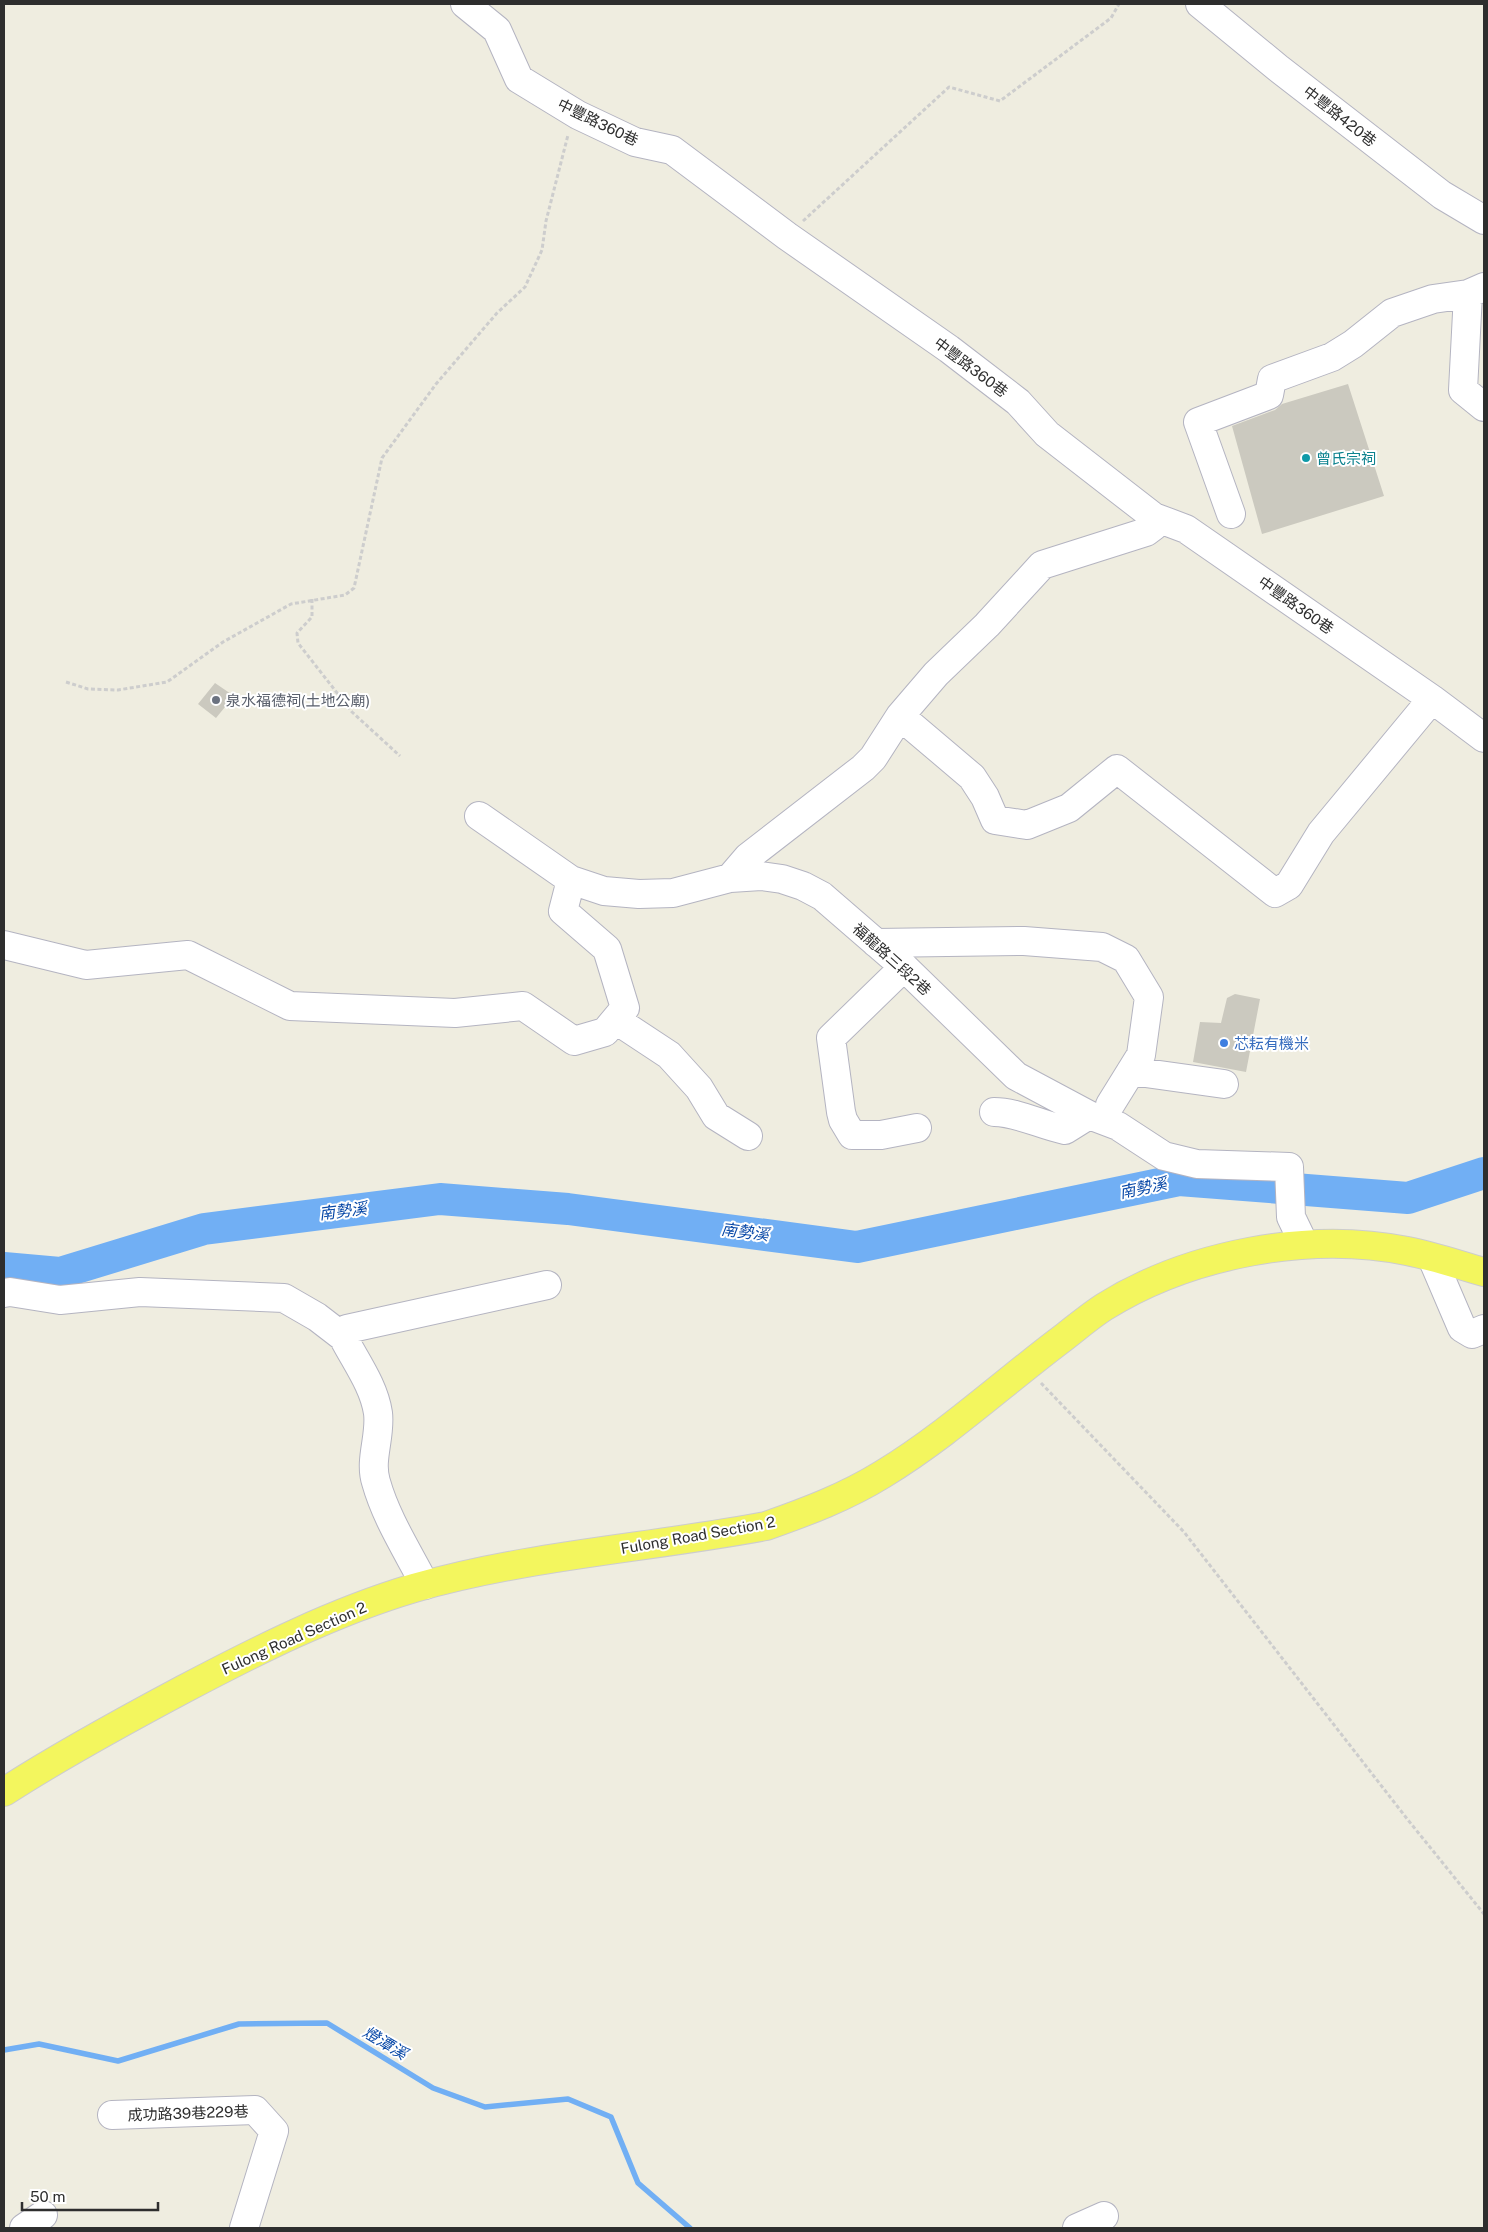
<svg xmlns="http://www.w3.org/2000/svg" width="1488" height="2232" viewBox="0 0 1488 2232" font-family="'Public Sans','Noto Sans TC',sans-serif">
	<rect width="100%" height="100%" fill="#efede0"/>
	<g fill="none" stroke-linecap="round" stroke-linejoin="round">
		<!-- stream -->
		<path stroke="#71aff4" stroke-width="5.5" d="M4,2050l35,-6 79,17 121,-37 88,-1 106,65 52,19 83,-8 43,18 27,66 52,45"/>
		<!-- river -->
		<path stroke="#71aff4" stroke-width="32" d="M4,1268l56,5 144,-44 236,-30 128,10 289,38 322,-67 229,18 76,-25"/>
	</g>
	<!-- building -->
	<path fill="#cbc9bf" d="M1348,384l36,112 -122,38 -30,-108 43,-16 7,-6z
		M215,683l19,13 -18,22 -18,-14z
		M1235,994l25,5 -14,73 -53,-10 7,-40 21,1 6,-25z"/>
	<g fill="none" stroke-linecap="round" stroke-linejoin="round">
		<defs>
			<path id="minor" d="M465,4l32,26 22,49 59,36 57,27 37,8 115,86 162,113 69,53 29,32 107,83 32,12 246,170 52,39
				M1200,4l78,64 164,127 42,25
				M1484,287l-16,7 -5,96 21,17
				M1231,514l-33,-92 71,-27 3,-16 60,-22 21,-13 39,-31 41,-14 35,-5
				M900,716l72,61 13,20 10,23 32,5 42,-17 48,-39 158,124 14,-8 32,-52 111,-134
				M479,816l92,64 33,11 35,3 34,-1 57,-15 31,-2 21,3 21,7 19,10 82,71 112,109 73,39 29,11 46,30 33,8 92,3 2,50 13,27
				M730,878l18,-21 115,-89 10,-10 27,-42 36,-42 51,-49 55,-60 104,-33 8,-6v-9
				M876,943l148,-2 78,6 24,12 23,38 -8,58 -31,50
				M4,945l82,20 102,-10 102,51 165,7 68,-7 51,35 31,-9 20,-24 -18,-59 -44,-38 8,-31
				M904,967l-73,71 10,74 2,8 9,15h29l36,-7
				M616,1020l53,35 30,33 17,28 32,20
				M1131,1071l93,13
				M994,1112c23,0 47,13 71,18l24,-15
				M1432,1258l30,70 10,6 12,-5
				M4,1293l6,-1 50,8 80,-8 144,6 33,19 26,20
				M425,1585c-17,-33 -39,-67 -49,-103 -7,-22 5,-46 2,-69 -4,-27 -22,-51 -35,-76l4,-8 200,-44
				M112,2115l143,-5 19,21 -30,97
				M24,2228l19,-13
				M1077,2228l27,-12"/>
			<path id="major" d="M4,1792c57,-37 118,-70 178,-102 74,-39 151,-78 232,-102 115,-33 235,-40 352,-62 40,-14 80,-29 117,-52 64,-39 120,-91 180,-136 13,-10 27,-22 41,-31 85,-53 205,-76 303,-56 26,5 52,14 77,21"/>
		</defs>
		<!-- minor casing -->
		<use href="#minor" stroke="#b4b4c1" stroke-width="30"/>
		<!-- major casing -->
		<use href="#major" stroke="#cdcdcd" stroke-width="30"/>
		<!-- path -->
		<path stroke="#cdcdcd" stroke-width="3" stroke-dasharray="4 2.5" stroke-linecap="butt" d="M803,221l146,-134 51,14 111,-83 8,-14
			M312,599v18l-15,16 1,10 54,69 48,44
			M66,682l22,7 30,1 49,-8 56,-40 68,-38 54,-9 9,-7 28,-130 54,-74 61,-71 28,-26 17,-37 4,-29 22,-86
			M1041,1383l143,149 224,288 76,94"/>
		<!-- minor -->
		<use href="#minor" stroke="#fff" stroke-width="28"/>
		<!-- major -->
		<use href="#major" stroke="#f3f65e" stroke-width="28"/>
	</g>
	<!-- markers -->
	<circle fill="#0f9aa8" stroke="#fff" stroke-width="2" cx="1306" cy="458" r="5"/>
	<circle fill="#6b7280" stroke="#fff" stroke-width="2" cx="216" cy="700" r="5"/>
	<circle fill="#3f7fe0" stroke="#fff" stroke-width="2" cx="1224" cy="1043" r="5"/>
	<g text-anchor="middle" dominant-baseline="central" stroke-width="4" stroke-linejoin="round" paint-order="stroke">
		<!-- street labels -->
		<g font-size="15" fill="#2e2e2e" stroke="#fff">
			<text transform="translate(1340 116) rotate(38)">中豐路420巷</text>
			<text transform="translate(598 122) rotate(26)">中豐路360巷</text>
			<text transform="translate(971 367) rotate(37)">中豐路360巷</text>
			<text transform="translate(1296 605) rotate(35)">中豐路360巷</text>
			<text transform="translate(892 959) rotate(42)">福龍路三段2巷</text>
			<text transform="translate(698 1535) rotate(-10)">Fulong Road Section 2</text>
			<text transform="translate(294 1638) rotate(-24)">Fulong Road Section 2</text>
			<text transform="translate(188 2113) rotate(-2)">成功路39巷229巷</text>
		</g>
		<!-- culture labels -->
		<g font-size="15" fill="#0d838f" stroke="#fff" text-anchor="start">
			<text x="1316" y="458">曾氏宗祠</text>
		</g>
		<!-- worship labels -->
		<g font-size="15" fill="#5b616d" stroke="#fff" text-anchor="start">
			<text x="226" y="700">泉水福德祠(土地公廟)</text>
		</g>
		<!-- shop labels -->
		<g font-size="15" fill="#366cbe" stroke="#fff" text-anchor="start">
			<text x="1234" y="1043">芯耘有機米</text>
		</g>
		<!-- water labels -->
		<g font-size="16" font-style="italic" fill="#0848a7" stroke="#fff">
			<text transform="translate(1143 1188) rotate(-12)">南勢溪</text>
			<text transform="translate(343 1211) rotate(-7)">南勢溪</text>
			<text transform="translate(745 1232) rotate(7)">南勢溪</text>
			<text transform="translate(385 2043) rotate(31)">燈潭溪</text>
		</g>
	</g>
	<!-- border -->
	<rect width="1488" height="2232" fill="none" stroke="#2e2e2e" stroke-width="10"/>
	<!-- scale -->
	<path d="M22 2202v8h136v-8" fill="none" stroke="#2e2e2e" stroke-width="2.5"/>
	<text x="30" y="2202" font-size="15" fill="#2e2e2e" stroke="#ffffff" stroke-width="4" paint-order="stroke">50 m</text>
</svg>
